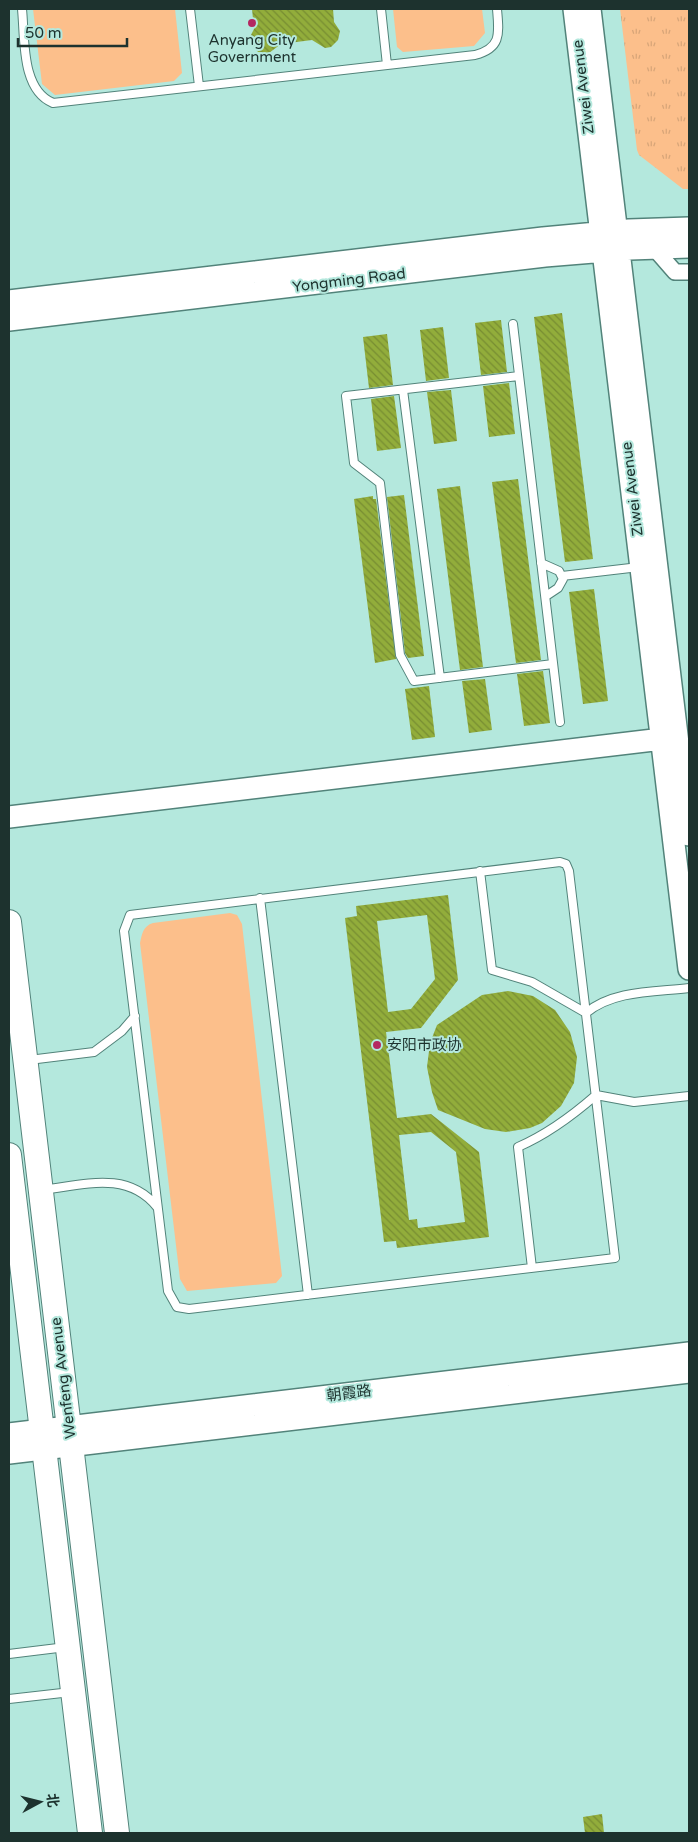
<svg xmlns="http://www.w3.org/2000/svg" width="698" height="1842" viewBox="0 0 698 1842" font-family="'Varela Round','Noto Sans SC',sans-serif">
	<defs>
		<pattern id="grass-tufts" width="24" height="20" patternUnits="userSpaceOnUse" patternTransform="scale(1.25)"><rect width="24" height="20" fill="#fcbf8b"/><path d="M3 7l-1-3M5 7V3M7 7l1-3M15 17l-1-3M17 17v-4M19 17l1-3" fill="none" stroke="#d8a578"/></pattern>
		<pattern id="building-back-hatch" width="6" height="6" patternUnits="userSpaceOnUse" patternTransform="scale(1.25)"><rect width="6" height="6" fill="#92ad3b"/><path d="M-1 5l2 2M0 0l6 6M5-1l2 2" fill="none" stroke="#778d32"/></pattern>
	</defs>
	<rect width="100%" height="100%" fill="#b4e8dd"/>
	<!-- grass -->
	<path fill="url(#grass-tufts)" d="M620,9h69v180h-6l-44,-34 -2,-5z"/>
	<!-- garden -->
	<path fill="#fcbf8b" d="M33,9h142l7,64 -8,8 -119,14 -13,-11z
		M393,9h89l3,24 -11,13 -71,6 -6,-5z
		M230,913l7,2 5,9 40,352 -6,7 -89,8 -7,-12 -40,-336c2,-9 3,-17 13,-20z"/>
	<!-- building -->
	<path fill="url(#building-back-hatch)" fill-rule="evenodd" d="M252,9h81l1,13 6,9 -2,9 -7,7 -6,1 -13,-8 -31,4 -12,9 -11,-1 -7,-9 -1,-6 4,-8z
		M562,313l31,246 -28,3 -31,-245z
		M501,320l6,52 -26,3 -6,-52z
		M443,327l6,51 -23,3 -6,-51z
		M387,334l6,51 -24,3 -6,-51z
		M509,383l6,51 -26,3 -6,-51z
		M451,390l6,51 -23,3 -7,-52z
		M394,396l7,52 -24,3 -6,-52z
		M518,479l23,181 -25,3 -24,-181z
		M460,486l23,181 -23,3 -23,-181z
		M404,495l20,161 -16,2 -3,-5 -18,-156z
		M373,496v3h3l20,160 -21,4 -21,-164z
		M594,589l14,112 -25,3 -14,-112z
		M543,671l7,52 -26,3 -7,-52z
		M485,679l7,51 -23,3 -7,-52z
		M429,686l6,51 -23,3 -7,-51z
		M448,895l10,85 -37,48 -35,4 11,86 34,-4 48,38 10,85 -92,11 -1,-7 -12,1 -39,-324 12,-2 -1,-10zM427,915l8,64 -24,30 -23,3 -11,-91zM431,1132l25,20 9,70 -47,6 -1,-9 -8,1 -10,-85z
		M508,991l25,5 22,14 15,22 7,25 -3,26 -13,23 -19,17 -12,5 -24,4 -21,-3 -47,-19 -6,-18 -5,-25 3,-24 7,-18 45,-30z
		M602,1814l2,19h-19l-2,-16z"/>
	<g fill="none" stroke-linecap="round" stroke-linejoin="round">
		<defs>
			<path id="lane" d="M22,9c3,30 -1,81 31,94l422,-48c27,-7 24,-22 22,-46
				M190,9l9,77
				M381,9l6,56
				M513,324l47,398
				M519,376l-173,20 8,67 26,20 20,172 14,26 139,-17
				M403,390l37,288
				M541,563l18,8 4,8 -5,9 -12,8
				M562,576l77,-9
				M560,862l6,2 3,7 46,387 -426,51 -12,-2 -9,-16 -44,-360 6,-16z
				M480,871l12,99 40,12 54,31c27,-23 70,-21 103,-25
				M260,898l48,397
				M29,1060l65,-8 28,-21 13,-15
				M42,1190c42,-5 85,-20 115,17
				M532,1268l-14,-121c30,-13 54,-31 78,-52l38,7 55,-6
				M9,1654l57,-7
				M9,1699l62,-7"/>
			<path id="street" d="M654,248l21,24h14"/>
			<path id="secondary" d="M574,9l115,960
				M590,9l99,826
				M9,301l534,-63 86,-8 60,-2
				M9,320l536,-64 85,-7 59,-2
				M9,817l653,-78
				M9,1434l680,-81
				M9,1453l680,-81"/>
			<path id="primary" d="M9,922l108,911
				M9,1155l81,678"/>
		</defs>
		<!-- lane casing -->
		<use href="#lane" stroke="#52837a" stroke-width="10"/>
		<!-- street casing -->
		<use href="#street" stroke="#52837a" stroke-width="18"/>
		<!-- secondary casing -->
		<use href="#secondary" stroke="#52837a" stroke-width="24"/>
		<!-- primary casing -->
		<use href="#primary" stroke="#52837a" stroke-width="26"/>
		<!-- lane -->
		<use href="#lane" stroke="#fff" stroke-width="8"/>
		<!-- street -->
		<use href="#street" stroke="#fff" stroke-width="15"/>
		<!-- secondary -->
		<use href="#secondary" stroke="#fff" stroke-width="21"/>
		<!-- primary -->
		<use href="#primary" stroke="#fff" stroke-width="24"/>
	</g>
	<!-- markers -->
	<g fill="#b42861" stroke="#b4e8dd" stroke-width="2">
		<circle cx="252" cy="23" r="5"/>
		<circle cx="377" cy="1045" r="5"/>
	</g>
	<g text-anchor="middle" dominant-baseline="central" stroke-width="4" stroke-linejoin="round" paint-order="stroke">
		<!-- poi labels -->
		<g font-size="15" fill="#1d322e" stroke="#b4e8dd">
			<text x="252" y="40">Anyang City<tspan x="252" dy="17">Government</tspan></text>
			<text x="387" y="1045" text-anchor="start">安阳市政协</text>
		</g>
		<!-- street labels -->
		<g font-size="15" fill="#1d322e" stroke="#b4e8dd">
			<text transform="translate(583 87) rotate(-97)">Ziwei Avenue</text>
			<text transform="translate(349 280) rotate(-7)">Yongming Road</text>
			<text transform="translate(632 489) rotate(-97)">Ziwei Avenue</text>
			<text transform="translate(63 1378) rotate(-97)">Wenfeng Avenue</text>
			<text transform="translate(349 1393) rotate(-7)">朝霞路</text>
		</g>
	</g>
	<!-- border -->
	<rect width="698" height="1842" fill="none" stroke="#1d322e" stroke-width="20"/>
	<!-- north arrow -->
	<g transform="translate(40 1802) rotate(83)" stroke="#b4e8dd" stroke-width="4" paint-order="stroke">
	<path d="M0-4L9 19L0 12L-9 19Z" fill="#1d322e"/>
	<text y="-8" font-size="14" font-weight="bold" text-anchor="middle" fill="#1d322e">北</text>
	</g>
	<!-- scale -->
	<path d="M18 38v8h109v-8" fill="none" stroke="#1d322e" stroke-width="2.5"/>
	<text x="25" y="38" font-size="15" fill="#1d322e" stroke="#b4e8dd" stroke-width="4" paint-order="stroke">50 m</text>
</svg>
